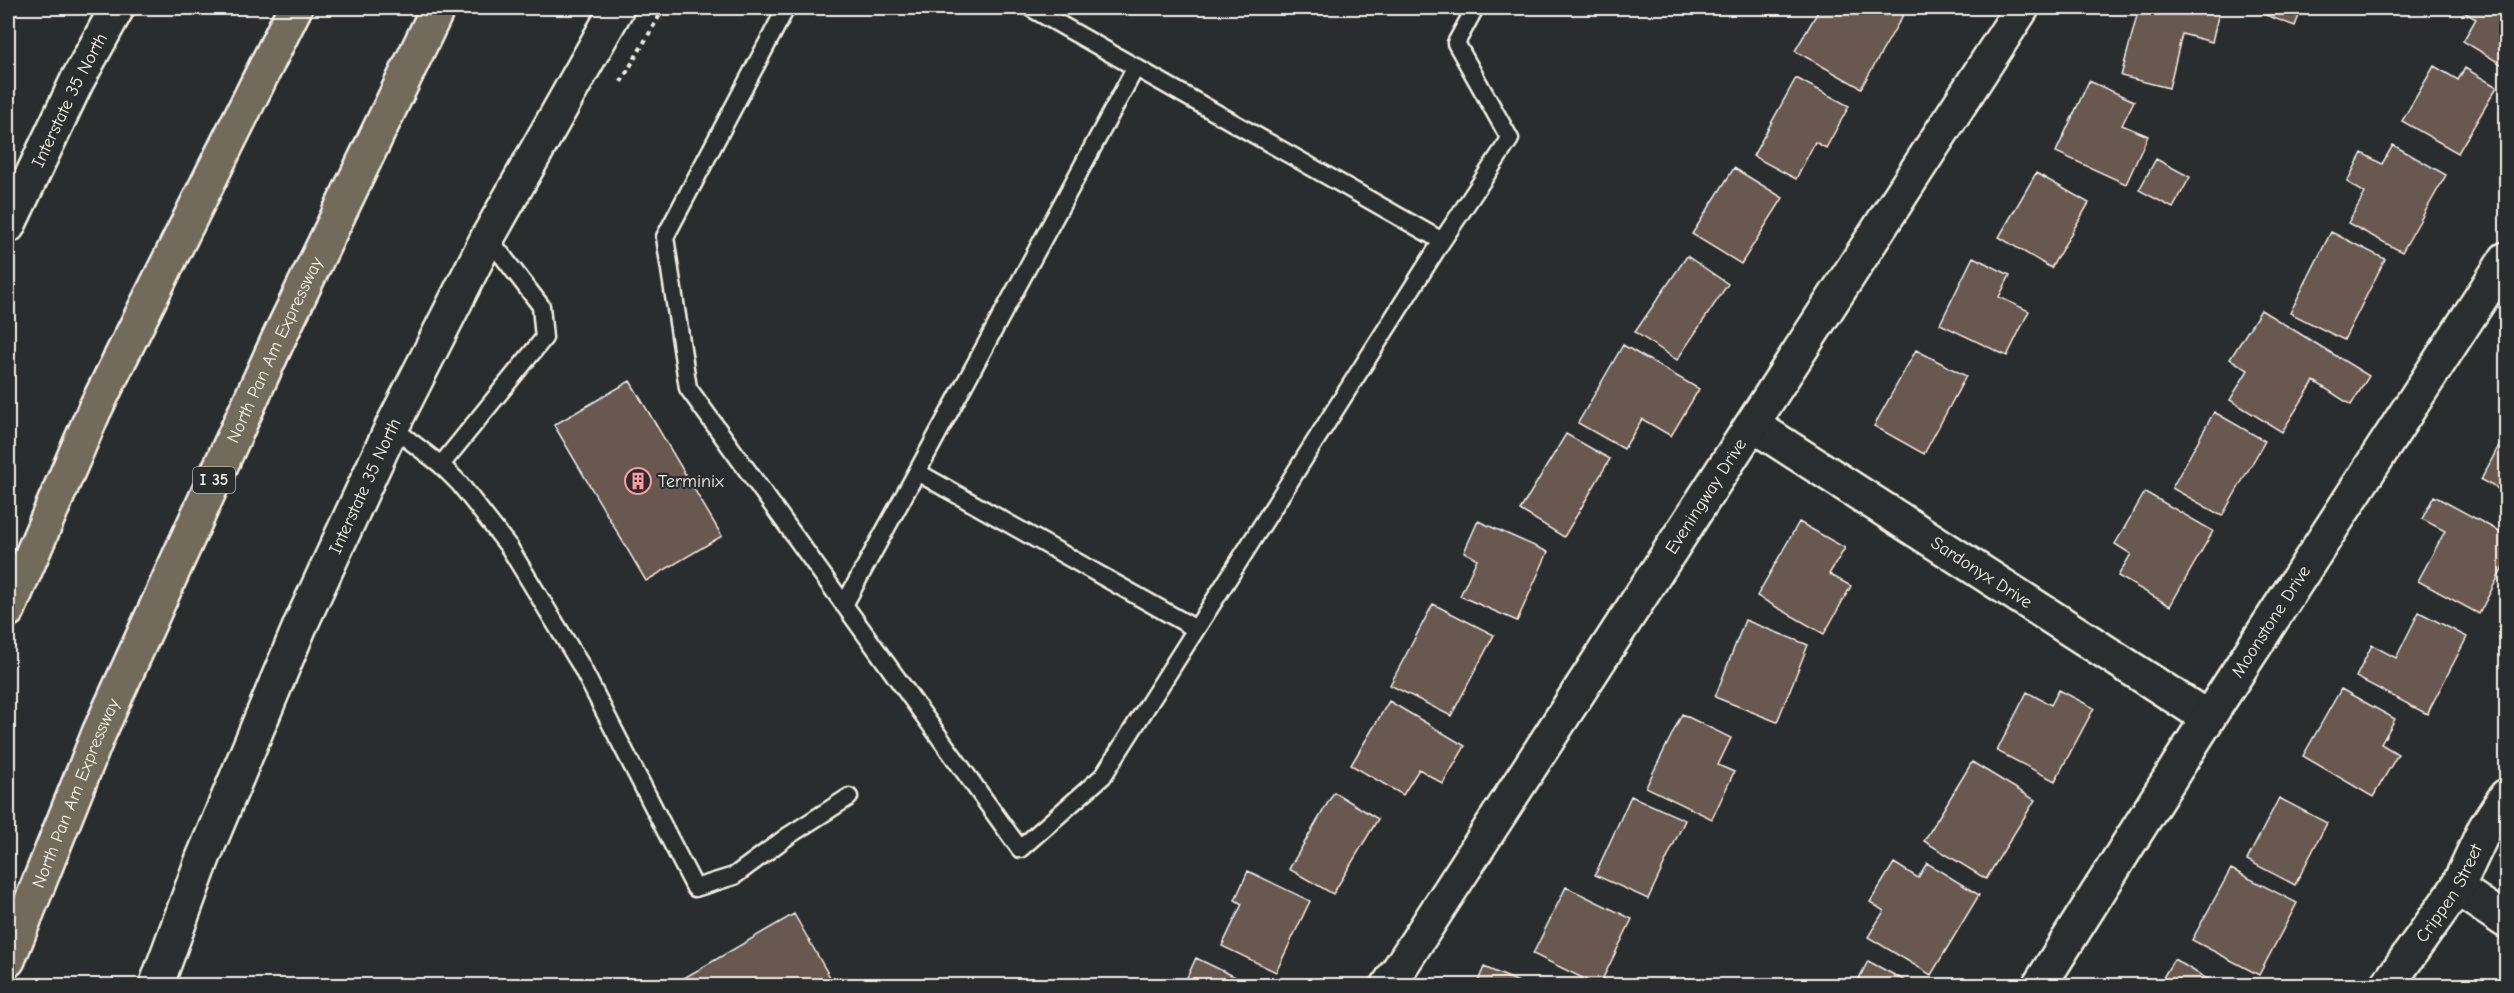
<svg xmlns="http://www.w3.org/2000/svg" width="2514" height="993" viewBox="0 0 2514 993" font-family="'Comic Neue',sans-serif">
	<rect width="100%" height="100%" fill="#2a2d2e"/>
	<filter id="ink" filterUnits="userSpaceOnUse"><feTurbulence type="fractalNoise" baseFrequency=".0167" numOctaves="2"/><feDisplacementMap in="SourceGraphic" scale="12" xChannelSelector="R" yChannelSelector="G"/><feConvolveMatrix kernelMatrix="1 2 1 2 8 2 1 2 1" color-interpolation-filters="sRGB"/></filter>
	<g filter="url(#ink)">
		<!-- building -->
		<path fill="#67584f" stroke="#f4f1e8" stroke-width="1.5" d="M1820,8h83l3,2 -45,78 -66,-37z
			M2139,8h62l18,4 -7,30 -30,-8 -13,54 -48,-12z
			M2247,8h55l-7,18z
			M2457,8h49v59l-43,-26 13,-22z
			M2434,66l24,14 7,-12 32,19 -39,66 -56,-32z
			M1796,78l53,28 -23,42 -11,-6 -19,37 -43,-23z
			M2089,81l45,20 -12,24 26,11 -22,48 -70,-32z
			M2393,145l53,30 -44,77 -54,-29 17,-30 -18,-11 15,-29 20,11z
			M2156,159l34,18 -17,31 -34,-18z
			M1734,168l49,30 -42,66 -49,-30z
			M2036,173l53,30 -38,65 -52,-31z
			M2331,232l54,27 -41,81 -54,-27z
			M1687,256l41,28 -51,76 -42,-28z
			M1973,257l37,18 -11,22 30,14 -22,45 -67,-32z
			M2261,310l108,66 -18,29 -37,-24 -32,51 -52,-32 18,-30 -18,-11z
			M1623,345l76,44 -28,47 -29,-17 -18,30 -46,-26z
			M1916,350l50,26 -42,78 -50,-28z
			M630,381l92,155 -76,45 -92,-156z
			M2214,412l51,29 -43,75 -50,-28z
			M2506,432v61l-25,-13z
			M1566,434l44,25 -46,78 -44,-27z
			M2145,492l68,39 -43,75 -52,-30 13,-22 -16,-10z
			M2434,496l72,39v27l-27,52 -61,-33 27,-50 -23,-12z
			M1478,521l70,31 -31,69 -57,-25 17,-37 -13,-7z
			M1799,522l46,26 -16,26 22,12 -27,48 -67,-38z
			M1433,604l61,31 -43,81 -61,-31z
			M2419,612l48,25 -40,77 -71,-37 16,-32 24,13z
			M1745,620l63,25 -31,77 -62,-25z
			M2341,689l54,30 -14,25 17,10 -25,43 -70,-41z
			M2059,690l35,18 -39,73 -58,-30 30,-59 24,13z
			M1389,701l76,45 -22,38 -24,-15 -16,26 -52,-30z
			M1682,714l49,24 -13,27 16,7 -22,47 -66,-32z
			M1972,762l63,38 -49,79 -62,-38z
			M1334,792l44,27 -45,75 -44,-25z
			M1631,796l54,24 -37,79 -53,-24z
			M2279,798l48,25 -32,62 -48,-25z
			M1894,863l24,15 9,-15 52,32 -48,80 -63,-38 16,-26 -14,-9z
			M2231,869l66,34 -38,72 -67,-35z
			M1248,871l62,30 -34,71 -54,-26 20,-42 -7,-4z
			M1566,887l66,32 -33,67 -66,-32z
			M794,914l41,72h-147l-4,-8z
			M1196,958l46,22 -3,6h-56z
			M2174,959l45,27h-61z
			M1868,961l47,25h-60z
			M1484,967l44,19h-52z"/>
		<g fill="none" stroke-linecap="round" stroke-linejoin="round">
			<defs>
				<path id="lane" d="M786,8l-121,229 23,151 332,461 83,-73 339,-535
					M1031,8l411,233 68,-102 -54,-96 19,-35
					M1136,67l-219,405 279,157
					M392,427l49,38 18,18 50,64 71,117 115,224 39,-12 54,-40 61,-39
					M441,465l103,-127 -3,-32 -53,-69
					M844,605l73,-133"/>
				<g id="street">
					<path id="s1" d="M1753,425l455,293"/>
					<path d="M2457,888l49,33"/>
					<path id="s2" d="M1388,986l634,-978"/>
					<path id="s3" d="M2039,986l169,-268 298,-459"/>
					<path id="s4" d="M2387,986l70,-98 28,-60 21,-32"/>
				</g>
				<g id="secondary">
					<path id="s5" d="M8,226l69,-145 40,-73"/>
					<path id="s6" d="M156,986l47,-128 97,-232 92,-199 96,-190 129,-229"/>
				</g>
				<g id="highway">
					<path d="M8,610l86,-199 201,-403"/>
					<path id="s7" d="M8,960l91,-227 179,-393 160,-332"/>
				</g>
			</defs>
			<!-- lane casing -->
			<use href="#lane" stroke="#f4f1e8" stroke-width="21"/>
			<!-- street casing -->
			<use href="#street" stroke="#f4f1e8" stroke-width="38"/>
			<!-- secondary casing -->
			<use href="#secondary" stroke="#f4f1e8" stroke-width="38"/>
			<!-- highway casing -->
			<use href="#highway" stroke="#f4f1e8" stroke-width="38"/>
			<!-- path -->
			<path stroke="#f4f1e8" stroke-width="4" stroke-dasharray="4.5 4.5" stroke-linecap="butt" d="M621,82l43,-74"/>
			<!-- lane -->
			<use href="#lane" stroke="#2a2d2e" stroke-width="16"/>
			<!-- street -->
			<use href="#street" stroke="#2a2d2e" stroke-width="33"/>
			<!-- secondary -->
			<use href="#secondary" stroke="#2a2d2e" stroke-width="33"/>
			<!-- highway -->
			<use href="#highway" stroke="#726b5a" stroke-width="33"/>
		</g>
	</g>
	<!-- icons -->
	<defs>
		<symbol id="building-ring" viewBox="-11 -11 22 22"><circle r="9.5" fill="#2a2d2e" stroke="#ff9aa2" stroke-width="1.5"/><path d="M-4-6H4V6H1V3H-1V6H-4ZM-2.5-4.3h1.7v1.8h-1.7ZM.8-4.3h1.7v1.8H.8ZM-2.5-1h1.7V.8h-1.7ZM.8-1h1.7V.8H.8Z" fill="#ff9aa2"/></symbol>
	</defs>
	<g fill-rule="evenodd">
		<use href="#building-ring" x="623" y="466" width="30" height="30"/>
	</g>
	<g text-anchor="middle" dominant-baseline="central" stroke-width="4.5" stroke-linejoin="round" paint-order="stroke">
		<!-- shield labels -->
		<rect fill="#2a2d2e" stroke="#b7b6b0" stroke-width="1.5" x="193" y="467" width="42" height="26" rx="4.5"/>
		<g font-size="16" font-weight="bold" fill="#f4f1e8">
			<text x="214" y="480">I 35</text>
		</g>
		<!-- street labels -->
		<g font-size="18" fill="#f4f1e8" stroke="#2a2d2e">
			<text stroke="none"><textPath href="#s5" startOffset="140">Interstate 35 North</textPath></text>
			<text stroke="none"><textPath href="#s7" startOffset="666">North Pan Am Expressway</textPath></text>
			<text stroke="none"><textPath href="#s6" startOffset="542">Interstate 35 North</textPath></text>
			<text stroke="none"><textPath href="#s2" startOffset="584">Eveningway Drive</textPath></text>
			<text stroke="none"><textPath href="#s1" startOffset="272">Sardonyx Drive</textPath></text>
			<text stroke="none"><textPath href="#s3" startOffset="432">Moonstone Drive</textPath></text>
			<text stroke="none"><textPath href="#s7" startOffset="180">North Pan Am Expressway</textPath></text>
			<text stroke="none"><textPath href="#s4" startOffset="112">Crippen Street</textPath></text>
		</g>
		<!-- poi labels -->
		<g font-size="18" fill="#f4f1e8" stroke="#2a2d2e" text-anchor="start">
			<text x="658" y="481">Terminix</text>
		</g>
	</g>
	<!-- margin -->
	<rect width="2514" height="993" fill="none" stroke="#2a2d2e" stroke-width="30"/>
	<rect x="15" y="15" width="2484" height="963" fill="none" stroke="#f4f1e8" stroke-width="2" filter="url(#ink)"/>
</svg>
